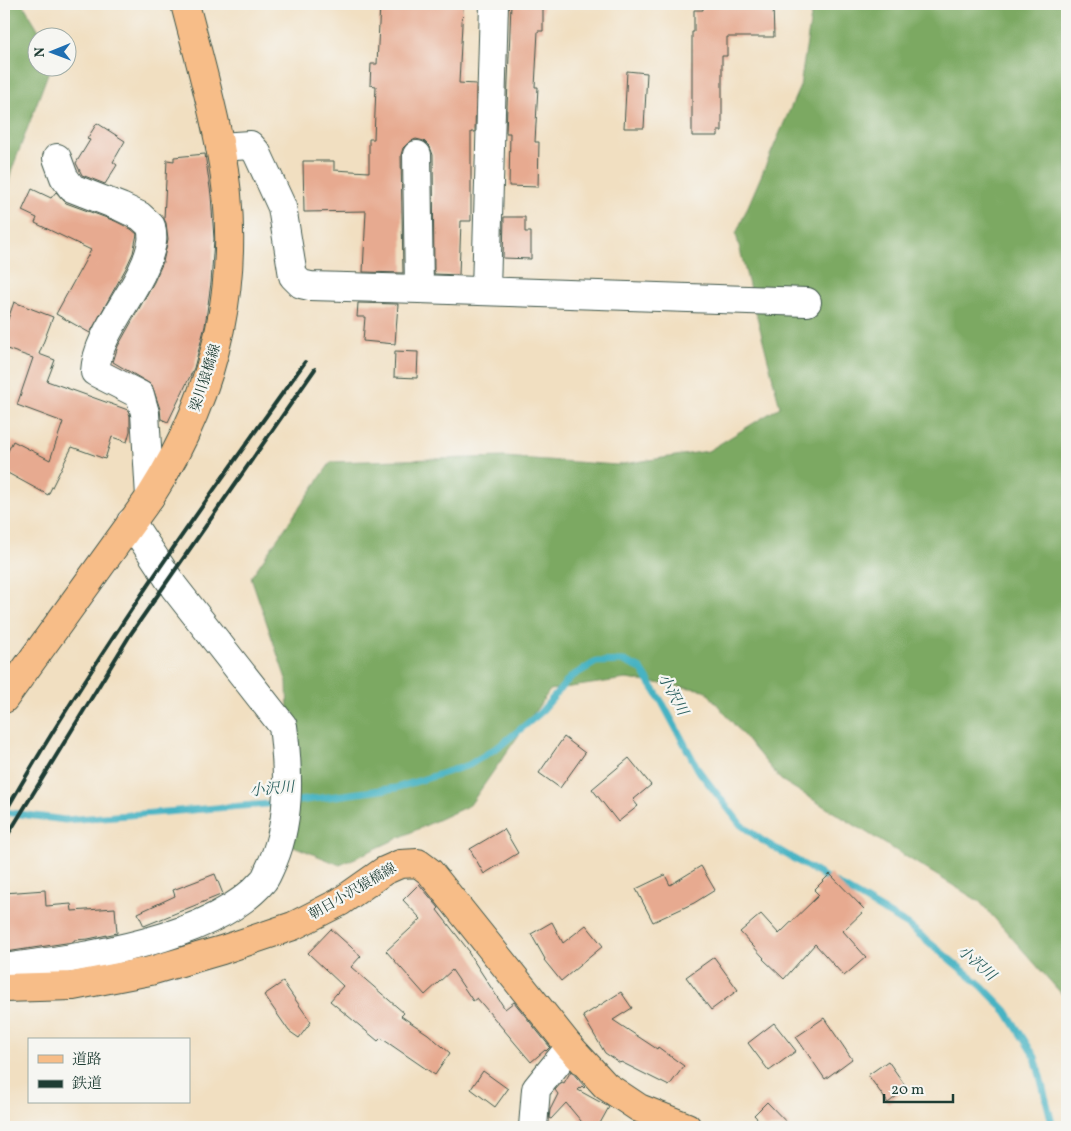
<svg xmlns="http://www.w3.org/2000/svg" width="1071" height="1131" viewBox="0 0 1071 1131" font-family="Vollkorn,'Noto Serif JP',serif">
	<rect width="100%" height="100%" fill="#f6f6f2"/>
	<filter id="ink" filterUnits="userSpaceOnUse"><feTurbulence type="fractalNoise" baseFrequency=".02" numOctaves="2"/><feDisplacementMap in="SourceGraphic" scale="10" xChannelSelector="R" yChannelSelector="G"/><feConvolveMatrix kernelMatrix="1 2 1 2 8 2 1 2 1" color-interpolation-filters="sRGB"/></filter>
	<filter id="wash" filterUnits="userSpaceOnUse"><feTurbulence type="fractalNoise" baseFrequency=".0096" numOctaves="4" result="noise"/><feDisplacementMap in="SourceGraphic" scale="20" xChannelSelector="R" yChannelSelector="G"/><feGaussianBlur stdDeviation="1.12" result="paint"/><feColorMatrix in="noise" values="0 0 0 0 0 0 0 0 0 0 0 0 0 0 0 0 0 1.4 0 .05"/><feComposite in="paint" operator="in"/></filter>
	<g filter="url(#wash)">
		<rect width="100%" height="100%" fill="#f1dfc1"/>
		<!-- forest -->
		<path fill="#7ba962" stroke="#4d734b" d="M4,4h19l20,33 -5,1v30h12l-39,104 -7,36z
			M813,4h254v996l-87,-98 -199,-122 -76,-90 -79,-11 -76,11 -80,115 -130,60 -49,-20 -4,-163 -36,-105 80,-115 173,-5 113,8 91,-14 72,-44 -44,-173 64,-148z"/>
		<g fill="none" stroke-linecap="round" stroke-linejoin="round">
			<!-- stream -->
			<path stroke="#46b3c3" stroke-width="7" d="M291,802l105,-14 73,-23 32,-20 38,-31 32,-37 25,-15 28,-1 17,8 22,35 36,67 42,54 22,16 145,84 74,61 24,25 29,46 18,70
				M4,812l61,8 215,-17"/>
		</g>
		<g id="blocks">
			<!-- building -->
			<path fill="#e7aa90" d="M380,4l83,1 -4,78 17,1 -1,48h-4v89h-10l-2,54 -25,-1 -1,-119 -3,-8 -6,-6 -8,-2 -7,3 -6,6 -2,7 2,118 -40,-1 3,-61 -62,1 -1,-51h31v9l35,2v-33h5l2,-53 -6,-1 1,-21h6z
				M511,4h32v27h-5l-3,56h3l-3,55h4l-1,45 -29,-1 1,-53h-4z
				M703,4h70l1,33h-47v19h-5v75h-4v5h-26v-104h2v-22h9z
				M627,71l20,2 -3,55h-20z
				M97,123l28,18 -12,21 4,3 -12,19 -23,-9 -6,-12 14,-23 -3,-1z
				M205,154l6,41 3,44 -3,44 -6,43 -11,42 -26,54 -7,-3 -1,-10 -8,-24 -39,-23 5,-16 36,-64 9,-20 5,-23 -2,-16 -2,-4 3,-59 7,1v-4z
				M32,189l19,9 5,-6 10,11 49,18 16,8 6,5 -4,19 -7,15 -36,65 -34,-19 35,-64 -56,-27 2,-5 -15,-7z
				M504,217h21v15h6v27l-28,-1z
				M14,302l39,15 -14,37 16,6 -8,21 81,29 2,6v15l-3,11 -15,-5 -7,22 -33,-12 -24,48 -44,-24v-12l9,-18 37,19 13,-38 -46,-17 16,-47 -29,-10v-18z
				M358,303l40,1 -3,40 -32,-3 2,-24h-8z
				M395,351l23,1 -1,26 -23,-1z
				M564,737l21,16 -25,35 -21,-15z
				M629,758l22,27 -18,15 5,6 -20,16 -26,-33z
				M504,829l14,24 -34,21 -14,-25z
				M701,866l14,24 -21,13 -41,19 -17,-33 29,-14 5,10z
				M215,874l8,20 -79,32 -6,-13 37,-17 -2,-6z
				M830,874l35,36 -22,21 23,26 -22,19 -29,-32 -31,35 -21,-20 1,-1 -24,-26 21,-18 18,20 40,-39 -5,-5z
				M419,884l20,24 -2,2 32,41 -1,1 37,57 9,-7 36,45 -4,4 -1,-1 -14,12 -54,-64 -4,3 -21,-31 -27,25 -39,-44 35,-32 -18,-19z
				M45,890l1,16 25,-2 1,7 43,-3 2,25 -29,6 -14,1v2l-8,1 -60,9 -2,-59z
				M552,922l11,21 23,-18 17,21 -42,35 -17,-21 1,-1 -14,-25z
				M331,929l30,27 -10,11 53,46 -3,3 27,18 22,19 -15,22 -54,-37 -3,3 -48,-40 13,-15 -35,-33z
				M714,957l24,33 -27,20 -25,-33z
				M283,982l28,40 -12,16 -10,-7 -25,-36z
				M621,992l11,16 -19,12 44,29 1,-2 26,19 -15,20 -48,-24 -1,1 -15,-10 -22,-37z
				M824,1018l28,41 -27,20 -29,-42z
				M774,1023l22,28 -27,20 -21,-28z
				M888,1061l19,27 -19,15 -20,-28z
				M483,1071l25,18 -13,18 -24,-18z
				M571,1071l14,16 -1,1 -2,-2 -4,4 31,17 -11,20h-12l-20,-24 -15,16 -2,-1 1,-8 8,-16 -3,-4 7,-8 2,1z
				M767,1102l24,25h-26l-11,-12z"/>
		</g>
	</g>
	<g filter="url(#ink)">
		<use href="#blocks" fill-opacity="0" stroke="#3e5549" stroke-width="1"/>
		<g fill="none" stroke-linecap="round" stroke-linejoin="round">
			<defs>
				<path id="minor" d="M220,147l30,-2 7,8 25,54 11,69 8,8 9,2 109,3
					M417,155l2,134 388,13
					M57,158l7,19 8,11 49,19 19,9 11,10c1,5 2,11 1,16 -7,44 -55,87 -57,130l45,23 5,18 5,84
					M486,290l8,-286
					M4,968c74,-10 208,-27 259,-87 3,-3 5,-9 7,-13 21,-43 19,-95 13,-142l-109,-139 -43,-65
					M533,1127l3,-38 34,-42"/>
				<path id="major" d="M4,699l146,-202c68,-106 95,-225 70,-350 -9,-48 -23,-96 -35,-143
					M4,988l69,-2 77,-15 72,-21 71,-24 47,-24 44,-31 16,-7 18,-1 12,9 140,175 36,39 33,22 48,19"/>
			</defs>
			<!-- minor casing -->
			<use href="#minor" stroke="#3e5549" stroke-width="30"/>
			<!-- major casing -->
			<use href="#major" stroke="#3e5549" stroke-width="30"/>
			<!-- minor -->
			<use href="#minor" stroke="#fff" stroke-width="28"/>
			<!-- major -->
			<use href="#major" stroke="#f7bd88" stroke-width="28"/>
			<!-- rail -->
			<path stroke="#1f3d34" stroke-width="4" d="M4,814c90,-157 195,-305 301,-452
				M4,841l126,-206 185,-266"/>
		</g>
	</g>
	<g text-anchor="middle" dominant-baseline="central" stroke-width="4.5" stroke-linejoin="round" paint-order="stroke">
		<!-- street labels -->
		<g font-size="14" fill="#1f3d34" stroke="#f6f6f2">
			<text transform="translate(206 378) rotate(-72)">梁川猿橋線</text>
			<text transform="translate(353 892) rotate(-30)">朝日小沢猿橋線</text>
		</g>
		<!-- water labels -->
		<g font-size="15" font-style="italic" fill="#2b605f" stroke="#f6f6f2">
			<text transform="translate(672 695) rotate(61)">小沢川</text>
			<text transform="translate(272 790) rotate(-5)">小沢川</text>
			<text transform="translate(976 964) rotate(41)">小沢川</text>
		</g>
	</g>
	<!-- margin -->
	<rect width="1071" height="1131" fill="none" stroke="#f6f6f2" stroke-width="20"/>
	<!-- legend -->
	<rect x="28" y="1038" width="162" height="65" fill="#f6f6f2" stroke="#a0aca6"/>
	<rect x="38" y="1055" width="25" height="8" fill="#f7bd88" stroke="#a0aca6"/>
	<text x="72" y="1064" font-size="15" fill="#1f3d34">道路</text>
	<rect x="38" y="1080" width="25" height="8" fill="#1f3d34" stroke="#a0aca6"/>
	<text x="72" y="1088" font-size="15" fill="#1f3d34">鉄道</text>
	<!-- north arrow -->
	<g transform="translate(52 52) rotate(269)"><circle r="24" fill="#f6f6f2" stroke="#a0aca6"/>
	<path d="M0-4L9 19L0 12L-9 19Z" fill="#1f6fb2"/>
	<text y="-8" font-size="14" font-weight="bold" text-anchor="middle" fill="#1f3d34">N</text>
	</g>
	<!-- scale -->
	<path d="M884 1094v8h69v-8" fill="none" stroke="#1f3d34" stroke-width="2.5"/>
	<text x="891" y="1094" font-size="15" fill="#1f3d34" stroke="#f6f6f2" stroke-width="4" paint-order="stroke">20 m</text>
</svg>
